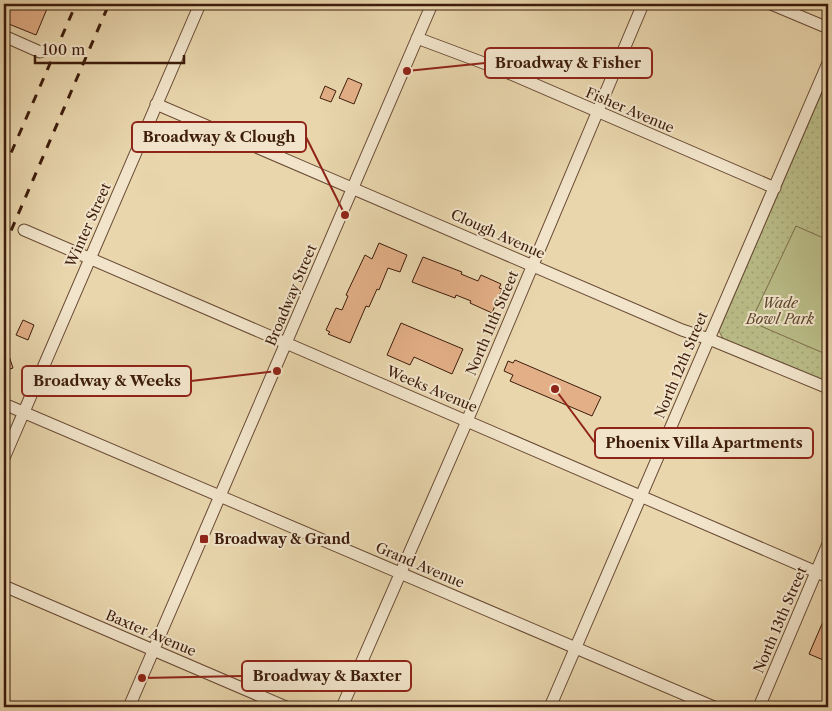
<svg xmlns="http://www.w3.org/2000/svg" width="832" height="711" viewBox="0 0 832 711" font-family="'Libre Caslon Text',serif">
	<defs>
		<pattern id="grass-dots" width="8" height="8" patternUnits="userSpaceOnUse" patternTransform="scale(1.25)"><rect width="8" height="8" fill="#babd88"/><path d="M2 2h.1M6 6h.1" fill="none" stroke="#a1a274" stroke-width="1.8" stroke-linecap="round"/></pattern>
	</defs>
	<rect width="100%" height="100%" fill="#e9d6ad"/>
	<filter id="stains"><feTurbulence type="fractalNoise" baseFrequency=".004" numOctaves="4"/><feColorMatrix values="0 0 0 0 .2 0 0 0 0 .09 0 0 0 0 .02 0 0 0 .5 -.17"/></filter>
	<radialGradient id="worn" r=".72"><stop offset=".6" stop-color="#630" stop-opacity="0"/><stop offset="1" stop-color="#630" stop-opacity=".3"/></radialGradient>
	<!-- grass -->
	<path fill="url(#grass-dots)" stroke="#7c6c4a" d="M828,78v307l-103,-45 -3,-3 -3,-6z"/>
	<!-- garden -->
	<path fill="#babd88" stroke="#7c6c4a" d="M796,226l32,14v115l-72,-31 -3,-7z"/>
	<!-- building -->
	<path fill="#e3af87" stroke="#3d1c0c" d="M4,4h45l-13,31 -32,-13z
		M348,78l14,6 -8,20 -15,-6z
		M325,86l11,5 -5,11 -11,-4z
		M379,243l28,12 -7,17 -12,-4 -9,22 -2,-1 -8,18 -3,-1 -16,37 -22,-9 2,-2 -4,-2 10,-22 6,2 6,-14 -2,-1 19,-40 7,4z
		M423,257l39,15 -1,2 17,7 3,-6 20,9 -2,4 3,1 -10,24 -22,-10 1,-2 -15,-6 -1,3 -43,-16z
		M23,320l11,5 -6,15 -12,-5z
		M401,323l62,26 -11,25 -38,-17 -4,8 -23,-10z
		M4,344h1l8,24 -9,3z
		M515,360l86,37 -9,19 -82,-35 3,-6 -9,-4 4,-10 5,2z
		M828,610v52l-19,-8z"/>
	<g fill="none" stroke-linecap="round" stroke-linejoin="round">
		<defs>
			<path id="minor" d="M771,4l57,24
				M4,36l36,16
				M417,38l80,30 278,120
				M156,104l526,226 27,9 119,49
				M24,230l804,347
				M4,404l710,303
				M4,458l196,-454
				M4,586l282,121
				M129,707l303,-703
				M342,707l125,-286 176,-417
				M550,707l278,-644
				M759,707l69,-163"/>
		</defs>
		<!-- minor casing -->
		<use href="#minor" stroke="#684a34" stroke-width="13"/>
		<!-- minor -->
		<use href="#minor" stroke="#f1e4ca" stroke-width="11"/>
		<!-- rail -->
		<path stroke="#3d1c0c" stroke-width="3" stroke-dasharray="9 9" stroke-linecap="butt" d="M4,169l72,-165
			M4,247l105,-243"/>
	</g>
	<!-- markers -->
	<rect fill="#8f2418" stroke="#f1e4ca" stroke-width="2" x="199" y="534" width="10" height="10" rx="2.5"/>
	<g text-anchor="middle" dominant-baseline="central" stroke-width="4" stroke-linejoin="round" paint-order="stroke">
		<!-- street labels -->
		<g font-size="14" fill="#3d1c0c" stroke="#f1e4ca">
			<text transform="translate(630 110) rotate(23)">Fisher Avenue</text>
			<text transform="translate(88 225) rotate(-66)">Winter Street</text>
			<text transform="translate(498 234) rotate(24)">Clough Avenue</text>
			<text transform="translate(291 295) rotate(-67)">Broadway Street</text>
			<text transform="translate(492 323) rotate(-67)">North 11th Street</text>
			<text transform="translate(681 365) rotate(-67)">North 12th Street</text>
			<text transform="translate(432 389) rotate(23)">Weeks Avenue</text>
			<text transform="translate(420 565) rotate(23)">Grand Avenue</text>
			<text transform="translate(780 620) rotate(-67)">North 13th Street</text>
			<text transform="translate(151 633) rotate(23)">Baxter Avenue</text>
		</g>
		<!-- park labels -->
		<g font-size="14" font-style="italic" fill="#5c442b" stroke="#f1e4ca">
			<text x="780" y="303">Wade<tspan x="780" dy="16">Bowl Park</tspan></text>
		</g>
		<!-- poi labels -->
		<g font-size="14" font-weight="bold" fill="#3d1c0c" stroke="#f1e4ca" text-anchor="start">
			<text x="214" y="539">Broadway &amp; Grand</text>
		</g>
	</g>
	<!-- callouts -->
	<path fill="none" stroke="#8f2418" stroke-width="2" d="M407 71L485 63M345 215L306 137M277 371L191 381M555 389L595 443M142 678L242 676"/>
	<g fill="#8f2418" stroke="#f1e4ca" stroke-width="2">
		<circle cx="407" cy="71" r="5"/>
		<circle cx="345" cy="215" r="5"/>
		<circle cx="277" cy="371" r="5"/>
		<circle cx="555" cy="389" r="5"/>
		<circle cx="142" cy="678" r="5"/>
	</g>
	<g fill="#f1e4ca" stroke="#8f2418" stroke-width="2">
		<rect x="485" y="48" width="167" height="30" rx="5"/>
		<rect x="132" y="122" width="174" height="30" rx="5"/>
		<rect x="22" y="366" width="169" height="30" rx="5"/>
		<rect x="595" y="428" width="218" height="30" rx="5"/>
		<rect x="242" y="661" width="169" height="30" rx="5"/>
	</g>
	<g font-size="15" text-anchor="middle" font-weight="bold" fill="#3d1c0c">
		<text x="568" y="68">Broadway &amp; Fisher</text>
		<text x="219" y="142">Broadway &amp; Clough</text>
		<text x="107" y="386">Broadway &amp; Weeks</text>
		<text x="704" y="448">Phoenix Villa Apartments</text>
		<text x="327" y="681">Broadway &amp; Baxter</text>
	</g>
	<!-- margin -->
	<rect width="832" height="711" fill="none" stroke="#e9d6ad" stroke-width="20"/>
	<rect x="5" y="5" width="822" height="701" fill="none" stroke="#3d1c0c" stroke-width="2.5"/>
	<rect x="10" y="10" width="812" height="691" fill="none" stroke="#3d1c0c"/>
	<!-- scale -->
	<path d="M35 55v8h149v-8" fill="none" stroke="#3d1c0c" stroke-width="2.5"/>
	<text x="42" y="55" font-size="15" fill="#3d1c0c" stroke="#f1e4ca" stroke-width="4" paint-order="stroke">100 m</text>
	<rect width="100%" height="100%" filter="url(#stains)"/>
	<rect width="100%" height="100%" fill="url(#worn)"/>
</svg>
